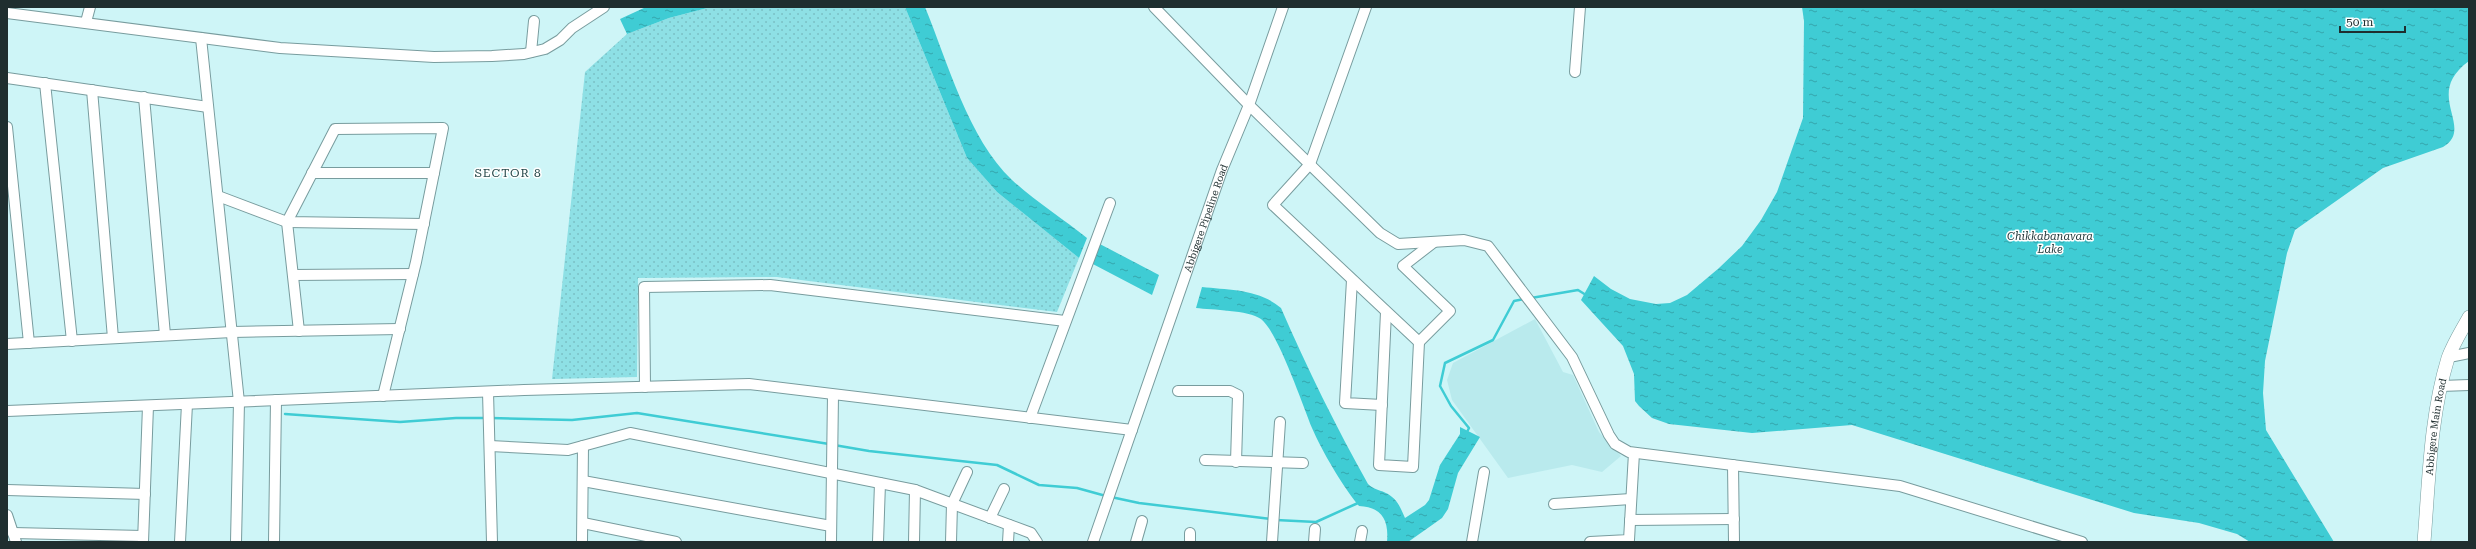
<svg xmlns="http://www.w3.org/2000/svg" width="2476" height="549" viewBox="0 0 2476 549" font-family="'Roboto Serif',serif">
	<defs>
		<pattern id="grass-dots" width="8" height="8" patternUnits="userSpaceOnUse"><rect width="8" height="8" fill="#8ee0e5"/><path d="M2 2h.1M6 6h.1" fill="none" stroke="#7ac0c5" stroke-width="1.8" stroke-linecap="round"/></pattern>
		<pattern id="water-ripples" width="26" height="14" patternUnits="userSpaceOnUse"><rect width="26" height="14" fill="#3fccd4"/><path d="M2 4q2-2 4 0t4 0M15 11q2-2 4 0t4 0" fill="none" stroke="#34a6ac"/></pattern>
	</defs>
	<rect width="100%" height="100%" fill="#cef5f7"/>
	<!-- built -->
	<path fill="#b9eaed" d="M1535,319l28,53 10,3 26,57 22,24 -19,16 -30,-7 -64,13 -56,-78 -5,-20 6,-17z"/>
	<!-- grass -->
	<path fill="url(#grass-dots)" d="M711,7h194l62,151 30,34 82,66 -22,54 -280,-35 -139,1 -1,99 -85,2 33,-307 42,-38 42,-16z"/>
	<!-- water -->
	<path fill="url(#water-ripples)" d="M646,7h65l-42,11 -42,16 -7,-15z
		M905,7h20c23,56 43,131 87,173 23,21 51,39 75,58l-8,20 -82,-66 -30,-34z
		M1802,7h667v54c-47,34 7,66 -26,86l-60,21 -88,62 -8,23 -22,108 -2,32 3,37 68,112h-84l-13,-8 -38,-11 -65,-10 -282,-88 -100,8 -83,-9 -17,-6 -13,-12 -4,-5 -1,-27 -11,-28 -42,-46 13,-24 17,13 19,10 26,5 14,-1 17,-8 32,-27 23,-22 19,-26 16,-28 26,-74 1,-97z
		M1096,242l63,33 -7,20 -63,-33z
		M1202,287c27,3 57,2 79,21 26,60 55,119 87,176 6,6 13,6 20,10 10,6 13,15 17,24l20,-13 4,-5 11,-35 20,-31v-7l20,10 -22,36 -10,36 -6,9 -34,24h-21c2,-22 -5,-35 -28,-36 -17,-21 -36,-53 -47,-78 -9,-22 -34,-96 -51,-109 -13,-9 -49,-9 -65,-11z"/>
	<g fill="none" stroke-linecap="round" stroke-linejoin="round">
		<!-- stream -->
		<path stroke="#3fccd4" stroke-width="2.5" d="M1531,298l47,-8 8,5
			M285,414l115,8 56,-4h30
			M491,418l81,2 65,-7 192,31
			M1466,434l3,-6 -18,-22 -11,-20 5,-23 48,-23 21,-39 10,-2
			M834,445l35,6 128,14 42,20 38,3 29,8
			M1111,497l28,6 132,16
			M1276,520l40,2 42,-19"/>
		<defs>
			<g id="minor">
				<path d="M1154,7l95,98 131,128 18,11 66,-4 24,6 84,111 37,78 6,9 14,8 271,34 182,56"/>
				<path d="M1366,7l-56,157 -37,41 146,137 31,-31 -47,-45 31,-24"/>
				<path d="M7,13l273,35 154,9 58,-1 32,-2 21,-5 15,-9 12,-12 32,-21"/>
				<path d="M86,22l4,-15"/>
				<path d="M201,38l38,364 -3,140"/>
				<path d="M531,52l3,-31"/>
				<path d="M1575,72l5,-65"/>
				<path d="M7,78l201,29"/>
				<path d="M45,83l27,258"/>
				<path d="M92,90l21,248"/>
				<path d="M144,97l21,238"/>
				<path d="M7,127l22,216"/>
				<path d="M312,173h122"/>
				<path d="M218,196l69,26 137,2"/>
				<path d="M293,275l120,-1"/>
				<path d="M1352,280l-7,123 37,2"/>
				<path d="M1386,312l-7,153 34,2 6,-125"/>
				<path d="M299,331l-12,-109 48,-93 108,-1 -27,134 -33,134"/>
				<path d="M7,344l225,-12 168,-3"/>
				<path d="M2449,357l20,-4"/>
				<path d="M2441,386l28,-1"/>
				<path d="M645,387l-1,-100 126,-2 295,36"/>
				<path d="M1178,391h52l8,4 -2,67"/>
				<path d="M488,392l4,150"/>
				<path d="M7,411l517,-21 225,-6 383,46"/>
				<path d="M1030,418l80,-215"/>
				<path d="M490,446l78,4 62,-17 285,57"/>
				<path d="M1205,460l98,3"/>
				<path d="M1733,465l1,77"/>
				<path d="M583,481l248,45"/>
				<path d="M7,490l138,4"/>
				<path d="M1554,504l77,-5"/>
				<path d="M7,515l9,27"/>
				<path d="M990,518l14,-29"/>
				<path d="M1630,520l104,-1"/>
				<path d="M583,523l93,19"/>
				<path d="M13,533l130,3"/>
				<path d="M143,542l5,-136"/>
				<path d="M180,542l7,-138"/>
				<path d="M274,542l2,-142"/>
				<path d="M582,542l1,-96"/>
				<path d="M831,542l2,-147"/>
				<path d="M878,542l2,-59"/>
				<path d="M914,542l1,-52 116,43 6,9"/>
				<path d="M951,542l1,-38 15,-32"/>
				<path d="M1008,542l1,-17"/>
				<path id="s1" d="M1093,542l129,-372 27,-65 34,-98"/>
				<path d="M1136,542l6,-21"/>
				<path d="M1190,542v-9"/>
				<path d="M1272,542l8,-120"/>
				<path d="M1314,542l1,-13"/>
				<path d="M1360,542l2,-11"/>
				<path d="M1472,542l12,-70"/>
				<path d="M1590,542l39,-2 5,-87"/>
			</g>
			<g id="major">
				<path id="s2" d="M2424,542c5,-61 6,-125 24,-184 5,-14 14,-28 21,-41"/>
			</g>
		</defs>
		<!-- minor casing -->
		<use href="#minor" stroke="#789c9e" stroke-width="12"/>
		<!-- major casing -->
		<use href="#major" stroke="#789c9e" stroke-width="14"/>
		<!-- minor -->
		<use href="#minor" stroke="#fff" stroke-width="10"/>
		<!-- major -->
		<use href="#major" stroke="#fff" stroke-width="13"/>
	</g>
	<g text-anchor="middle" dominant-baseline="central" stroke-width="3" stroke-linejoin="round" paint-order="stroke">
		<!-- street labels -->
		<g font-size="10" fill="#1f2e2f" stroke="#fff">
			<text stroke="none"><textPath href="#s1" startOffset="343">Abbigere Pipeline Road</textPath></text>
			<text stroke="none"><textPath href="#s2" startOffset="116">Abbigere Main Road</textPath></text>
		</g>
		<!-- water labels -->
		<g font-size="11" font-style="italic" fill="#243b3d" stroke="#fff">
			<text x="2050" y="236">Chikkabanavara<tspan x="2050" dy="13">Lake</tspan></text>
		</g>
		<!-- quarter labels -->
		<g font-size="12" letter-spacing="1" fill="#294b4d" stroke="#fff">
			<text x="508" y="173">SECTOR 8</text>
		</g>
	</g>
	<!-- border -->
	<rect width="2476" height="549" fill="none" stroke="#1f2e2f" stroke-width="16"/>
	<!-- scale -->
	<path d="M2340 26v6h65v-6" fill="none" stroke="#1f2e2f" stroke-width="2"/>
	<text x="2346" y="26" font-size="12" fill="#1f2e2f" stroke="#ffffff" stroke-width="3" paint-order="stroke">50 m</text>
</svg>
